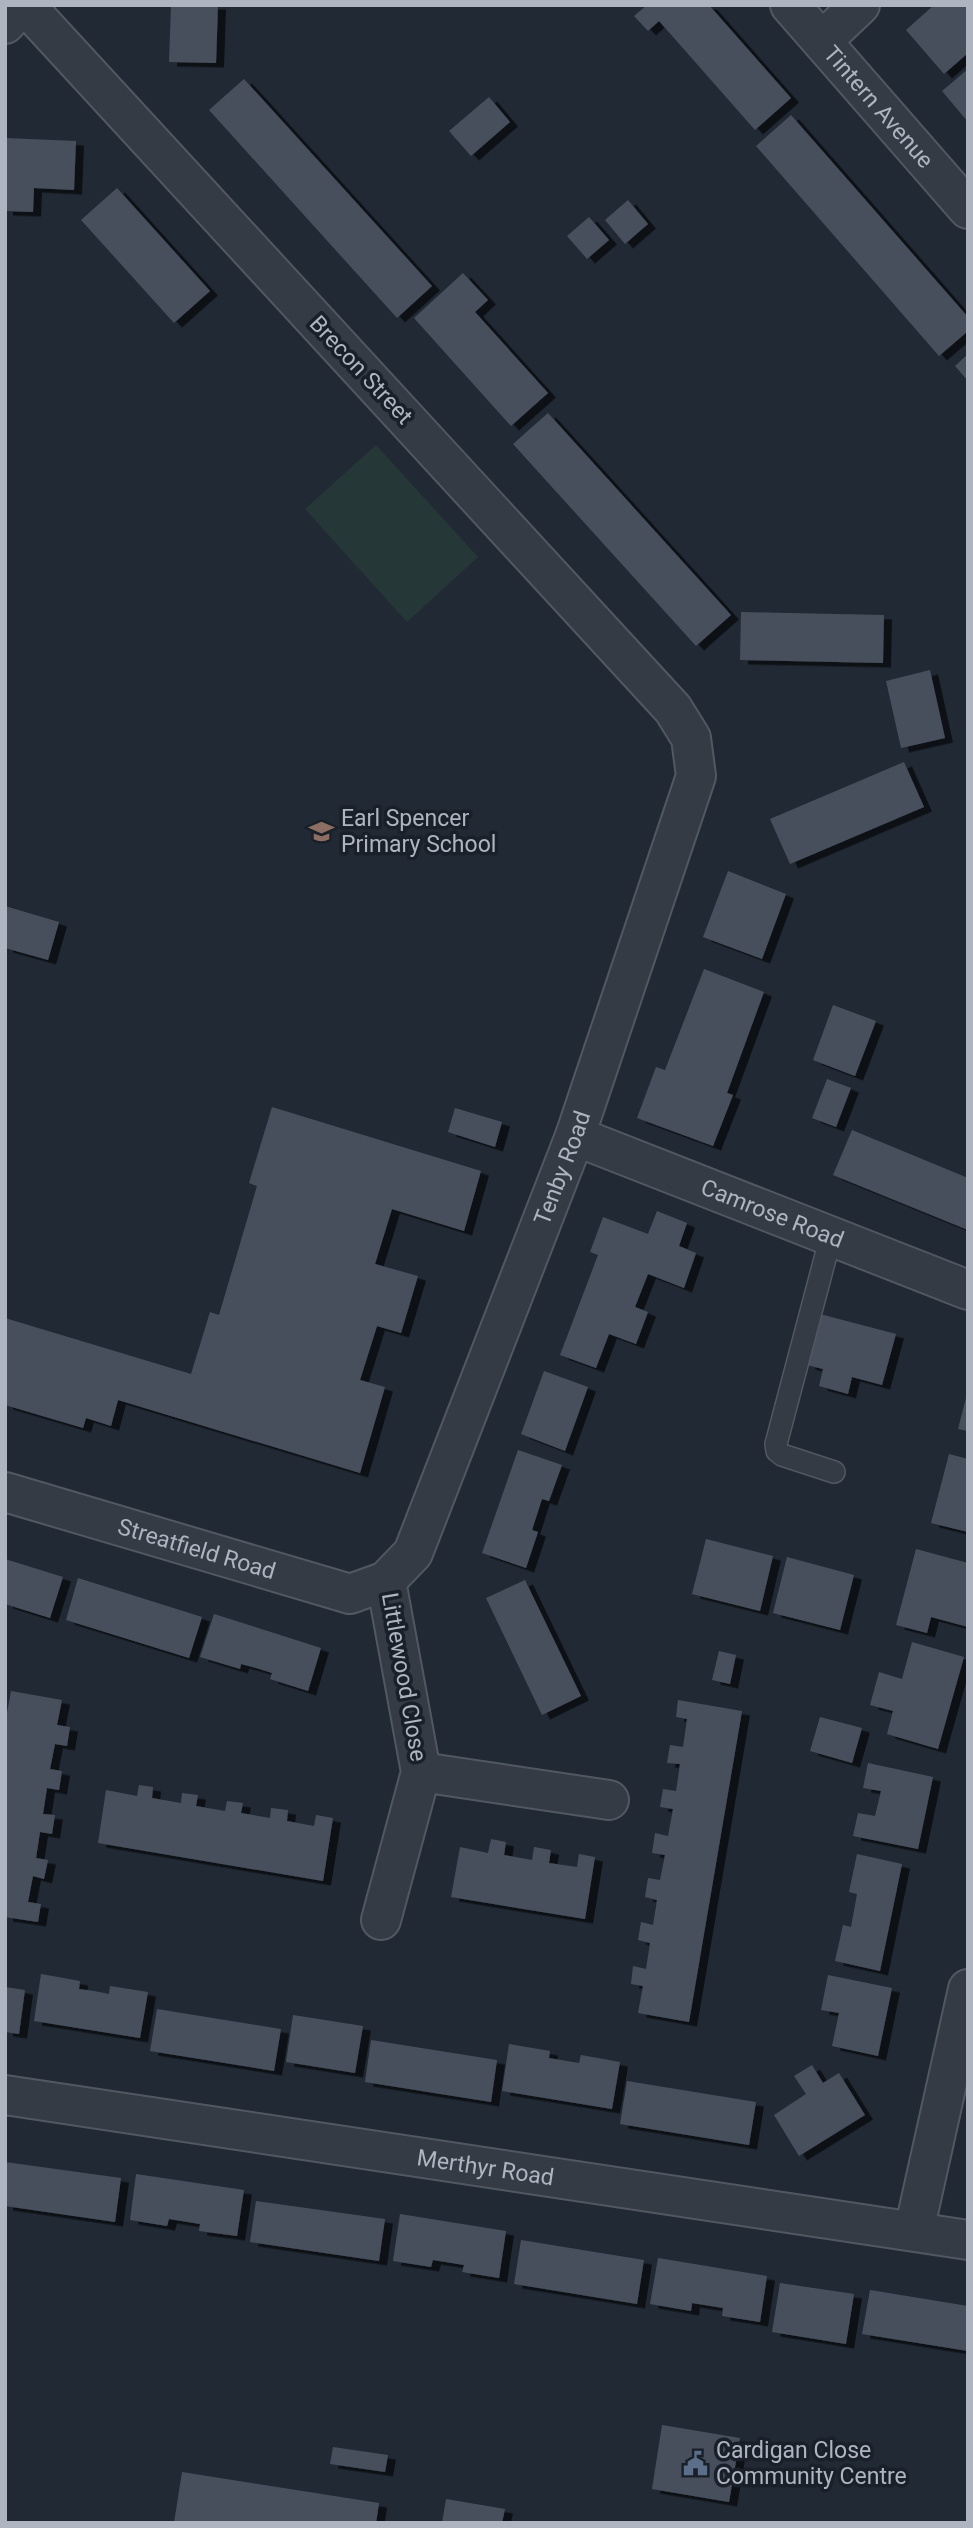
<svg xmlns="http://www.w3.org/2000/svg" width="973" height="2528" viewBox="0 0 973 2528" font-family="Roboto,sans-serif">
	<defs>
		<filter id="shadow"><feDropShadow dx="8" dy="4.5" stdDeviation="0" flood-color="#0009"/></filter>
	</defs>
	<rect width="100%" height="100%" fill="#212934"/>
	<!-- green -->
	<path fill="#263737" d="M376,445l102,112 -71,65 -102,-113z"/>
	<!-- building -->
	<path fill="#47505d" filter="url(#shadow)" d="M171,5h47l-2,58 -47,-1z
		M647,5h62l82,93 -36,32 -96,-109 -11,10 -14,-15z
		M934,5h34v48l-24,21 -38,-44z
		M968,69v53l-26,-31z
		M244,79l188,207 -35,32 -188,-208z
		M489,97l21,25 -39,34 -22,-25z
		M791,115l177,202v14l-29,25 -183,-210z
		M5,138l71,3 -2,49 -40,-2 -1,24 -28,-1z
		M117,188l93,103 -36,32 -93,-103z
		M628,200l20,24 -23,20 -20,-24z
		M589,217l20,23 -22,19 -20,-23z
		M463,273l25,27 -13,12 73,81 -37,33 -97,-108z
		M968,354v27l-13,-15z
		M548,413l183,202 -35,31 -183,-202z
		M741,612l143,3 -1,48 -143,-3z
		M930,670l15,68 -44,10 -15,-67z
		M904,762l20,45 -134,57 -20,-45z
		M728,871l58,23 -24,65 -59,-22z
		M5,906l54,16 -11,38 -43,-12z
		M704,969l60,23 -37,101 6,2 -20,51 -76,-28 19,-51 9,3z
		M833,1005l43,16 -21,55 -42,-16z
		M827,1079l24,9 -15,39 -24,-9z
		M272,1107l209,64 -17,60 -72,-22 -17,55 43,12 -17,57 -24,-7 -17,54 25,7 -25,86 -242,-73 -7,26 -25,-8 -3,10 -78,-23v-87l186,56 19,-62 9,3 38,-129 -8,-3z
		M455,1108l47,14 -7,25 -47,-15z
		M852,1130l116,48v52l-135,-55z
		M657,1211l30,12 -8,23 17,7 -12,35 -36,-14 -13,33 13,5 -12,32 -27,-10 -13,34 -36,-13 38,-100 -8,-3 13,-35 45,17z
		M820,1314l76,20 -14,51 -30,-8 -4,17 -29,-8 4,-17 -16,-4z
		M544,1371l44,16 -23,64 -44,-17z
		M967,1394h1v37l-10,-2z
		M518,1450l44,15 -13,36 -7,-2 -10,31 6,2 -12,36 -44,-15z
		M949,1454l19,5v73l-37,-9z
		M706,1539l67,17 -13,55 -68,-17z
		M916,1549l52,14v64l-37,-10 -4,16 -31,-8z
		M787,1557l67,18 -14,55 -67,-17z
		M5,1559l58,18 -13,41 -45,-14z
		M78,1578l124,39 -13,41 -123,-38z
		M525,1580l56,116 -39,19 -56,-117z
		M214,1614l107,34 -13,43 -38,-12 2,-6 -16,-5 -15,-4 -1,5 -40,-12z
		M912,1642l52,15 -26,92 -51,-15 6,-23 -23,-6 9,-33 23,7z
		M719,1651l17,4 -6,29 -18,-4z
		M11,1691l51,9 -5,25 13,2 -3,19 -12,-2 -5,25 12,2 -3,19 -12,-2 -4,26 12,1 -3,19 -12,-2 -4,26 12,2 -4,19 -11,-3 -5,26 13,2 -3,18 -33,-5v-193z
		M678,1700l64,11 -53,311 -51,-9 5,-27 -12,-2 2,-18 13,3 4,-26 -12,-3 3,-18 12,3 4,-25 -12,-3 3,-19 12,2 5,-25 -13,-2 3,-20 13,3 5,-27 -13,-2 3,-18 13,2 4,-27 -13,-1 3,-18 13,2 4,-28 -11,-2z
		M820,1717l42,11 -10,35 -42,-12z
		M868,1763l65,14 -15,72 -65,-13 5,-23 17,3 6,-25 -18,-3z
		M139,1785l14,2 -1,11 29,5 1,-10 16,2 -2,11 29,5 2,-10 16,2 -2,10 29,5 1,-10 17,2 -1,11 27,5 2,-11 17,3 -10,63 -225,-38 8,-53 31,6z
		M491,1839l15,3 -2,13 28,5 2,-13 17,3 -2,13 28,4 2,-13 16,3 -10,62 -134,-22 9,-50 28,6z
		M857,1854l45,10 -22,107 -45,-10 8,-36 8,2 6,-33 -8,-2z
		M41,1974l39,7 -1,8 15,2 15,3 1,-8 38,6 -8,46 -106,-17z
		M828,1975l64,13 -14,68 -46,-10 7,-33 -18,-3z
		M5,1987l20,3 -6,44 -14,-2z
		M157,2009l124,20 -7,42 -124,-20z
		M293,2015l70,11 -8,47 -69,-11z
		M371,2040l126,20 -6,42 -126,-20z
		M509,2044l41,7 -1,7 30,5 2,-8 39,7 -8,47 -110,-18z
		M812,2065l11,18 16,-10 26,42 -66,41 -25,-41 32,-21 -12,-18z
		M627,2081l129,21 -7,43 -129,-21z
		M5,2162l116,16 -6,44 -110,-16z
		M136,2174l108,16 -7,46 -38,-5 1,-7 -31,-5 -2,7 -37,-6z
		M256,2201l129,18 -6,42 -129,-19z
		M400,2214l106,17 -7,47 -37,-6 2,-7 -31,-5 -2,7 -38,-6z
		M521,2240l123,20 -7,44 -123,-20z
		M658,2258l109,18 -7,46 -38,-6 1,-8 -31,-5 -1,8 -41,-7z
		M780,2283l74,11 -8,50 -74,-12z
		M870,2290l98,16v45l-106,-17z
		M662,2425l78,13 -11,64 -77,-13z
		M333,2447l55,8 -3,17 -55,-8z
		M182,2472l197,31 -3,20h-202z
		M446,2499l59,10 -3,14h-60z"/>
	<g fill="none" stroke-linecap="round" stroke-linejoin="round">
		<defs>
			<path id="service" d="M831,1236l-55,208 1,7 5,4 52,17"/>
			<g id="minor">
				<path id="s1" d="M790,5l178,204"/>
				<path d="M822,41l38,-36"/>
				<path id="s2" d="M575,1136l393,154"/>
				<path id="s3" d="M5,1492l345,102 36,-13 27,-28 162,-417 121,-360 -5,-38 -18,-29 -648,-704"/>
				<path d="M421,1772l188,28"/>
				<path d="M381,1920l40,-148 -35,-191"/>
				<path id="s4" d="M5,2095l963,145"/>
				<path d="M914,2231l54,-242"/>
			</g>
			<path id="tertiary" d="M5,24l17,-19"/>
		</defs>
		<!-- service casing -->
		<use href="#service" stroke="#525862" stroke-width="24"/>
		<!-- minor casing -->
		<use href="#minor" stroke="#525862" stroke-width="42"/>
		<!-- tertiary casing -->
		<use href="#tertiary" stroke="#525862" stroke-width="42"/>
		<!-- service -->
		<use href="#service" stroke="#343b45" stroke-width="21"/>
		<!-- minor -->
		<use href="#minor" stroke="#343b45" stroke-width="38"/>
		<!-- tertiary -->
		<use href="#tertiary" stroke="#343b45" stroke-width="38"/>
	</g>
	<!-- icons -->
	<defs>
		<symbol id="school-bare" viewBox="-9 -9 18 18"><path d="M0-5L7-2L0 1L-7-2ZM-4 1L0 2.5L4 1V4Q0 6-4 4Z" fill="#8d6e63" stroke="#1a2029" stroke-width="2.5" paint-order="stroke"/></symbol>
		<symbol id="civic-bare" viewBox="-9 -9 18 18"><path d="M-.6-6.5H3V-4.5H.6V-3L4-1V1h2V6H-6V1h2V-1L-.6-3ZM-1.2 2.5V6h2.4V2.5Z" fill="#5c6f8a" stroke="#1a2029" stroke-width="2.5" paint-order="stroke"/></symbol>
	</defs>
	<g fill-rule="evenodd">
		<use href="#school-bare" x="304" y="814" width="35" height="35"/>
		<use href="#civic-bare" x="678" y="2446" width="35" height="35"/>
	</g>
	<g text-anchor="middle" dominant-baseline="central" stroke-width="7" stroke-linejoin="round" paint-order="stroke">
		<!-- street labels -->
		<g font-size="23" fill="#aeb5c1" stroke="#1a2029">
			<text stroke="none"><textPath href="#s1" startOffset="135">Tintern Avenue</textPath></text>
			<text transform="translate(361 370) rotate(47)">Brecon Street</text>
			<text stroke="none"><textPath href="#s3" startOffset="850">Tenby Road</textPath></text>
			<text stroke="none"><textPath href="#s2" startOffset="212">Camrose Road</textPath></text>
			<text stroke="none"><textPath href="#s3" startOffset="200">Streatfield Road</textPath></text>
			<text transform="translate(404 1677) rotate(80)">Littlewood Close</text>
			<text stroke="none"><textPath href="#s4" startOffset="486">Merthyr Road</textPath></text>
		</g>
		<!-- poi labels -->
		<g font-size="23" fill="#aeb5c1" stroke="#1a2029" text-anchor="start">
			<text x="341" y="818">Earl Spencer<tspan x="341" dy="26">Primary School</tspan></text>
			<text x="716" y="2450">Cardigan Close<tspan x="716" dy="26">Community Centre</tspan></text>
		</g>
	</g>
	<!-- border -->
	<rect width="973" height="2528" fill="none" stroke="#aeb5c1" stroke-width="14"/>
</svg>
